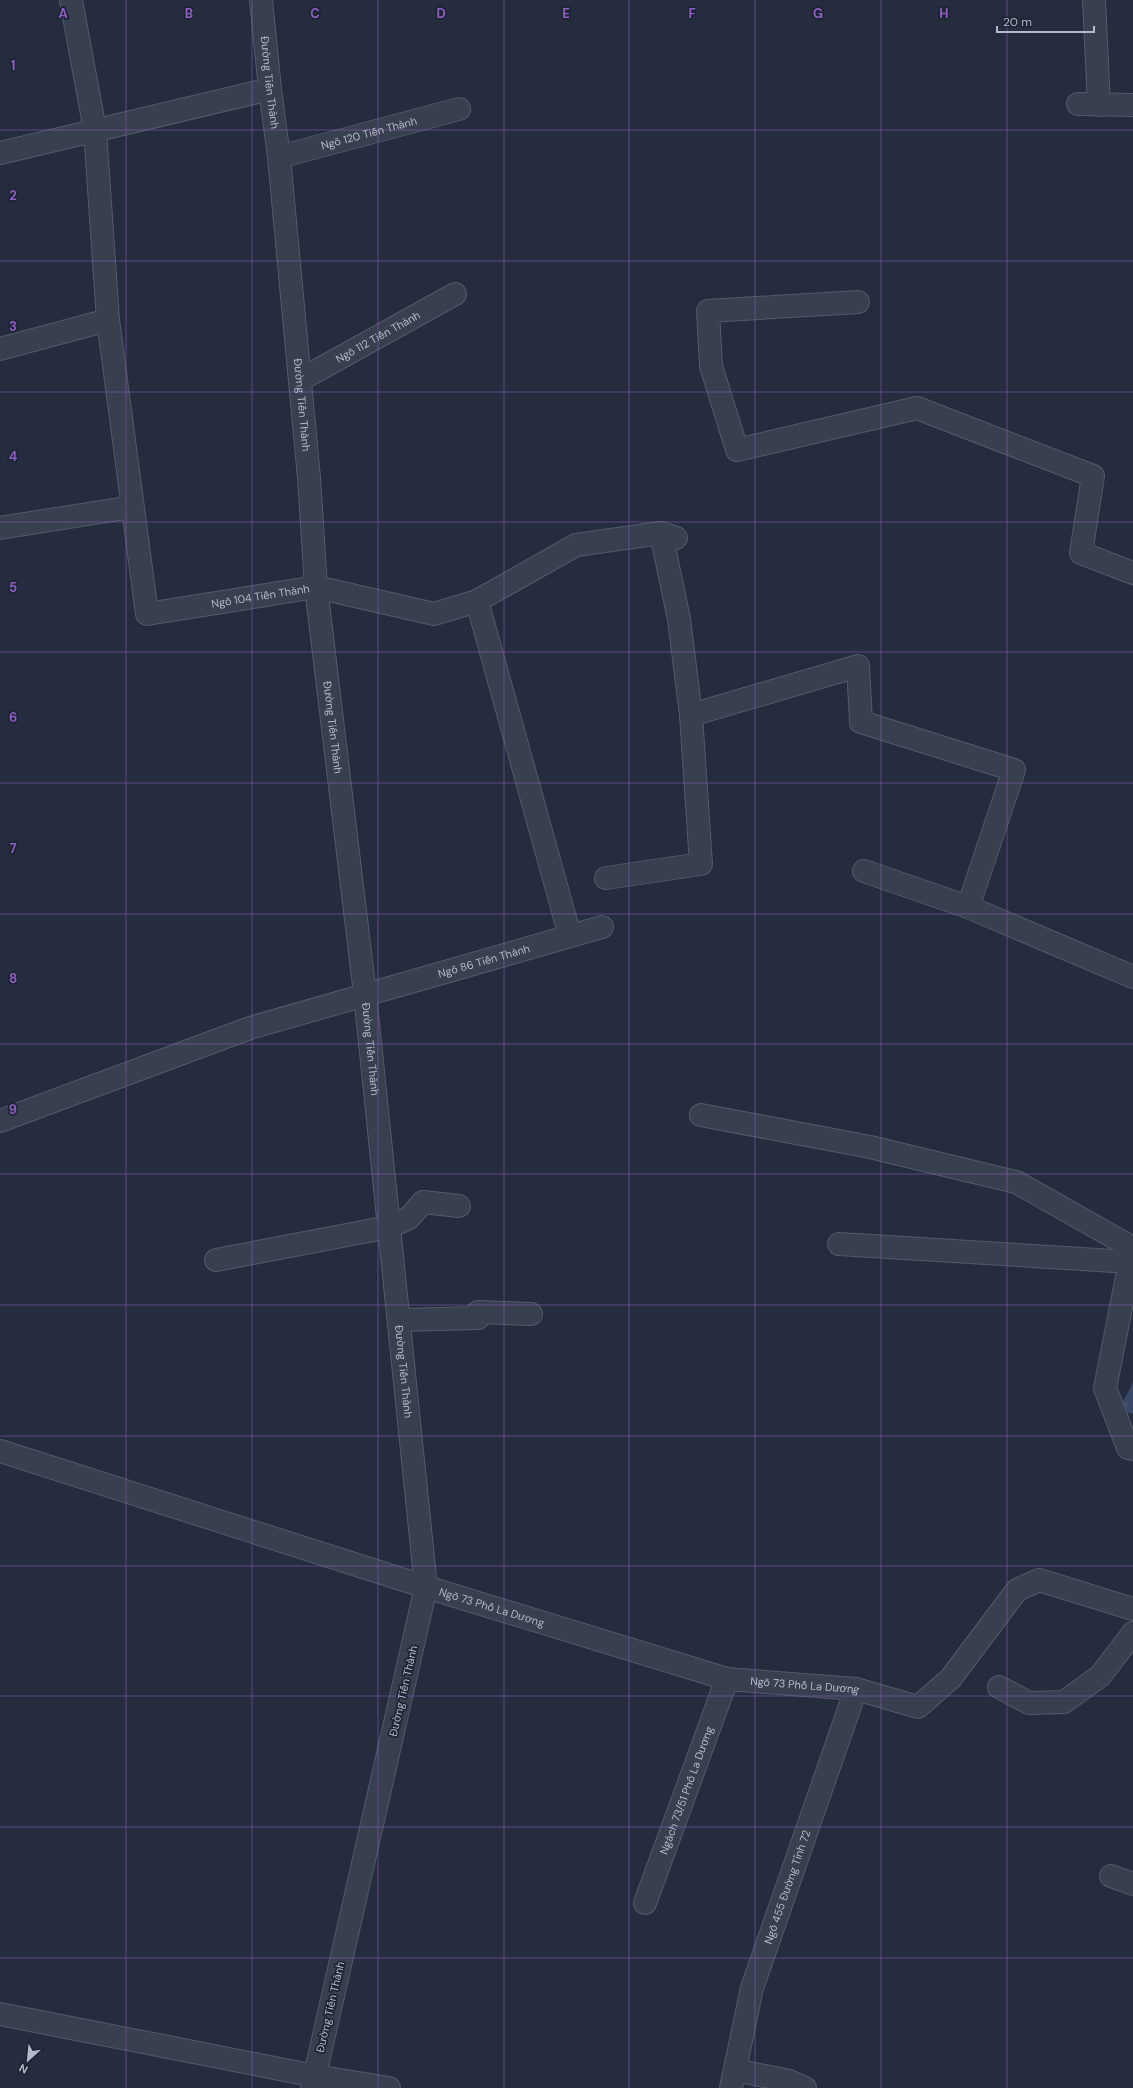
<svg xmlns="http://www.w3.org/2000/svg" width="1133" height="2088" viewBox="0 0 1133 2088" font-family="'DM Sans',sans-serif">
	<defs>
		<pattern id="water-ripples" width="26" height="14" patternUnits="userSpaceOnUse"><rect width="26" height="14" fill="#394867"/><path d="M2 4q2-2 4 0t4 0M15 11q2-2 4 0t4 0" fill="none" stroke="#53607b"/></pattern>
	</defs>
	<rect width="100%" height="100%" fill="#242c3e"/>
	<!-- water -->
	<path fill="url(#water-ripples)" d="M1133,1382v32l-14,-4z"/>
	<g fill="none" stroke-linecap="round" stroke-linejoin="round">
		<defs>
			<g id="minor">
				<path id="s1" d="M71,0l24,130 13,190 39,294 169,-27 118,27 43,-13 99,-56 85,-12 15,5"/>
				<path id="s2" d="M261,0l9,89 9,68 30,321 7,109 49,407 61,593 -114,501"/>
				<path d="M1094,0l5,105"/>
				<path d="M1078,104l55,1"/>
				<path d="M0,153l270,-64"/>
				<path id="s3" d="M279,157l180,-48"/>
				<path d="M858,302l-150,9 3,55 26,84 180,-42 176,68 -12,77 52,20"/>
				<path d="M0,349l108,-29"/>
				<path id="s4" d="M300,380l155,-86"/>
				<path d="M0,528l132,-21"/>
				<path d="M477,601l93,335"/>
				<path d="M691,715l167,-49 3,56 153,48 -46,137"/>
				<path d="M864,871l104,36 165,70"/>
				<path d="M606,878l95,-14 -10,-149 -12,-96 -18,-86"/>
				<path d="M701,1115l169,32 146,35 117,66"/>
				<path id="s5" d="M0,1121l250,-93 352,-101"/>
				<path d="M839,1244l291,18"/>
				<path d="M1133,1255l-3,7 -25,126 23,60 5,1"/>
				<path d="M216,1260l173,-33 20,-9 14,-16 36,4"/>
				<path d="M399,1320l79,-2v-6l53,2"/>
				<path id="s6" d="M0,1451l426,136 301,92 129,10 62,18 33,-29 66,-88 22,-10 94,29"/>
				<path d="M999,1687l30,16 35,-1 36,-26 33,-43"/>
				<path d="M1111,1876l22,8"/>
				<path id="s7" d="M645,1903l82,-224"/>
				<path d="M0,2014l315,62 74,12"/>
				<path d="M735,2070l54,11 16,7"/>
				<path id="s8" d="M731,2088l21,-100 104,-299"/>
			</g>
		</defs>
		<!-- minor casing -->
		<use href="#minor" stroke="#535a69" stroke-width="24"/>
		<!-- minor -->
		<use href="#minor" stroke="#383f4e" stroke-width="22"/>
	</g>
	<!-- grid -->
	<path fill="none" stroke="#8f5ec2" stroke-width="1" stroke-opacity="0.55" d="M126,0v2088M252,0v2088M378,0v2088M504,0v2088M629,0v2088M755,0v2088M881,0v2088M1007,0v2088M0,130h1133M0,261h1133M0,392h1133M0,522h1133M0,652h1133M0,783h1133M0,914h1133M0,1044h1133M0,1174h1133M0,1305h1133M0,1436h1133M0,1566h1133M0,1696h1133M0,1827h1133M0,1958h1133"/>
	<g text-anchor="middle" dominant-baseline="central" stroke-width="3.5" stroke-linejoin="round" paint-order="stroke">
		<!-- street labels -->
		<g font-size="11" fill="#b4bac9" stroke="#1d2433">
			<text stroke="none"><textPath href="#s2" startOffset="83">Đường Tiến Thành</textPath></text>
			<text stroke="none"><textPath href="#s3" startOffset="93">Ngõ 120 Tiến Thành</textPath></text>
			<text stroke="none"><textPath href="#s4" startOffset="89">Ngõ 112 Tiến Thành</textPath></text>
			<text stroke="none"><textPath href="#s2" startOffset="407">Đường Tiến Thành</textPath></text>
			<text stroke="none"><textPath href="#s1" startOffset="734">Ngõ 104 Tiến Thành</textPath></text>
			<text stroke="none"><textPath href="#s2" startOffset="731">Đường Tiến Thành</textPath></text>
			<text stroke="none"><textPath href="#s5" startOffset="510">Ngõ 86 Tiến Thành</textPath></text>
			<text stroke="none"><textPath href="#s2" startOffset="1055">Đường Tiến Thành</textPath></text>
			<text stroke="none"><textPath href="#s2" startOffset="1379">Đường Tiến Thành</textPath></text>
			<text stroke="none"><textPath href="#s6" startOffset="516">Ngõ 73 Phố La Dương</textPath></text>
			<text stroke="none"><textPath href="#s6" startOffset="840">Ngõ 73 Phố La Dương</textPath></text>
			<text transform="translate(403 1691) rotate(-77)">Đường Tiến Thành</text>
			<text stroke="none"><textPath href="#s7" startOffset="120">Ngách 73/51 Phố La Dương</textPath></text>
			<text stroke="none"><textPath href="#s8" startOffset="209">Ngõ 455 Đường Tỉnh 72</textPath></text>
			<text transform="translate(330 2007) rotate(-77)">Đường Tiến Thành</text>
		</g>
	</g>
	<g font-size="13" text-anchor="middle" font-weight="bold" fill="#8f5ec2" stroke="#1d2433" stroke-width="3.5" stroke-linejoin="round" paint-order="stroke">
		<text x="63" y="18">A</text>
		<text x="189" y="18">B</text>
		<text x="315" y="18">C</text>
		<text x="441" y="18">D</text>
		<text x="566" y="18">E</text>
		<text x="692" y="18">F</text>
		<text x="818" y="18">G</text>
		<text x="944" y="18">H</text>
		<text x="13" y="70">1</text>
		<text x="13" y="200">2</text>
		<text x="13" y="331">3</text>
		<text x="13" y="461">4</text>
		<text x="13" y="592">5</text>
		<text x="13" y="722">6</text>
		<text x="13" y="853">7</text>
		<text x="13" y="983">8</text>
		<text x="13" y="1114">9</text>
	</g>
	<!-- north arrow -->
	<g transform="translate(28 2060) rotate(207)" stroke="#1d2433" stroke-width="3" paint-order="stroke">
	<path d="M0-3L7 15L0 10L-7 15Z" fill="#b4bac9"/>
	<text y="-6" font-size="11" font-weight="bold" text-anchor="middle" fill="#b4bac9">N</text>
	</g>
	<!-- scale -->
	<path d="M997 26v6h97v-6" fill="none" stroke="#b4bac9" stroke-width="2"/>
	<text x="1003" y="26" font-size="12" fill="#b4bac9" stroke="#1d2433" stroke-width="3" paint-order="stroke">20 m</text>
</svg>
